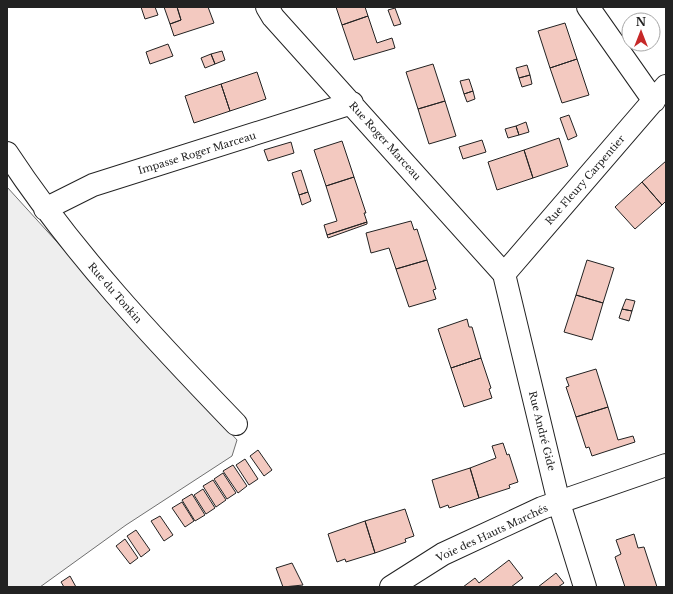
<svg xmlns="http://www.w3.org/2000/svg" width="673" height="594" viewBox="0 0 673 594" font-family="'Libre Baskerville',serif">
	<rect width="100%" height="100%" fill="#fff"/>
	<!-- green -->
	<path fill="#eee" stroke="#6f6f6f" d="M7,187l230,253 -5,16 -106,69 -86,62h-33z"/>
	<!-- building -->
	<path fill="#f3c9c0" stroke="#222" d="M141,7h14l3,8 -13,4z
		M164,7h13l4,13 -11,4z
		M177,7h31l6,16 -40,13 -4,-12 11,-4z
		M336,7h29l3,9 -26,9z
		M395,8l6,16 -7,2 -6,-16z
		M368,16l9,27 15,-5 3,10 -41,12 -12,-35z
		M565,23l12,36 -27,9 -12,-37z
		M168,44l5,12 -23,8 -4,-12z
		M222,51l3,9 -10,4 -4,-10z
		M211,54l4,10 -10,4 -4,-10z
		M577,59l12,36 -27,8 -12,-35z
		M433,64l12,37 -27,8 -12,-37z
		M527,65l3,10 -11,3 -3,-10z
		M257,72l9,27 -36,12 -9,-27z
		M530,75l2,9 -10,3 -3,-9z
		M469,79l4,12 -9,3 -4,-13z
		M221,84l9,27 -36,12 -9,-27z
		M473,91l2,8 -8,3 -3,-8z
		M445,101l11,35 -27,8 -11,-35z
		M569,115l8,21 -9,4 -8,-22z
		M526,122l3,10 -10,3 -3,-9z
		M516,126l3,9 -11,3 -3,-9z
		M559,138l9,28 -35,12 -9,-28z
		M482,140l4,12 -23,7 -4,-12z
		M342,141l12,36 -28,9 -12,-36z
		M291,142l3,11 -26,8 -4,-11z
		M524,150l9,28 -36,12 -9,-28z
		M666,161v40l-4,4 -20,-23z
		M301,170l7,22 -9,3 -7,-22z
		M354,177l12,36h-2l3,9 -40,13 -3,-10 13,-4 -11,-35z
		M642,182l20,23 -27,24 -20,-22z
		M308,192l3,9 -9,4 -3,-10z
		M411,221l3,9 3,-1 10,31 -31,9 -7,-21 -18,5 -5,-20z
		M367,222v2l-39,14 -1,-3z
		M427,260l9,29 -3,1 3,9 -27,8 -13,-38z
		M587,260l27,8 -11,35 -27,-8z
		M576,295l27,8 -11,37 -28,-8z
		M626,299l9,2 -3,10 -10,-2z
		M622,309l10,2 -3,10 -10,-3z
		M467,319l2,8h3l9,31 -30,10 -13,-39z
		M481,358l10,30 -2,1 3,9 -28,9 -13,-39z
		M596,369l12,38 -32,10 -10,-30 3,-1 -3,-8z
		M608,407l10,33 15,-4 2,6 -43,14 -3,-9 -3,1 -10,-31z
		M503,443l4,12 2,-1 9,28 -9,3 1,3 -31,10 -9,-30 26,-10 -4,-12z
		M258,450l14,20 -8,6 -14,-20z
		M245,459l13,20 -9,6 -13,-20z
		M233,465l14,21 -9,7 -15,-22z
		M470,468l9,30 -30,10 -1,-3 -8,3 -8,-28z
		M223,473l13,20 -9,6 -13,-20z
		M213,480l13,20 -10,7 -13,-21z
		M203,489l12,19 -9,6 -12,-19z
		M192,494l13,21 -10,6 -13,-21z
		M182,502l12,19 -9,6 -13,-19z
		M405,509l9,27 -9,3 1,3 -31,11 -10,-32z
		M160,516l13,19 -9,6 -13,-20z
		M365,521l10,32 -29,9 -1,-3 -8,3 -9,-28z
		M136,530l14,20 -9,7 -14,-21z
		M634,534l4,14 6,-1 13,40h-32l-10,-30 6,-3 -5,-14z
		M125,539l13,19 -8,6 -14,-18z
		M509,560l14,18 -12,9h-48l12,-9 4,5z
		M292,563l11,22 -20,2 -7,-19z
		M556,573l8,10 -6,4h-20z
		M70,576l6,11h-12l-3,-5z"/>
	<g fill="none" stroke-linecap="round" stroke-linejoin="round">
		<defs>
			<path id="minor" d="M267,7l6,10 231,257 55,229 26,84
				M588,7l66,94
				M7,153c65,99 147,186 229,271
				M45,209l48,-24 259,-82
				M504,274l162,-188
				M391,587l52,-33 99,-46 124,-43"/>
		</defs>
		<!-- minor casing -->
		<use href="#minor" stroke="#222" stroke-width="24"/>
		<!-- minor -->
		<use href="#minor" stroke="#fff" stroke-width="22"/>
	</g>
	<g text-anchor="middle" dominant-baseline="central" stroke-width="3" stroke-linejoin="round" paint-order="stroke">
		<!-- street labels -->
		<g font-size="10" fill="#222" stroke="#fff">
			<text transform="translate(385 141) rotate(48)">Rue Roger Marceau</text>
			<text transform="translate(197 153) rotate(-17)">Impasse Roger Marceau</text>
			<text transform="translate(585 180) rotate(-49)">Rue Fleury Carpentier</text>
			<text transform="translate(115 293) rotate(49)">Rue du Tonkin</text>
			<text transform="translate(542 431) rotate(76)">Rue André Gide</text>
			<text transform="translate(492 533) rotate(-25)">Voie des Hauts Marchés</text>
		</g>
	</g>
	<!-- border -->
	<rect width="673" height="594" fill="none" stroke="#222222" stroke-width="16"/>
	<!-- north arrow -->
	<g transform="translate(641 32)"><circle r="19" fill="#ffffff" stroke="#a7a7a7"/>
	<path d="M0-3L7 15L0 10L-7 15Z" fill="#c62828"/>
	<text y="-6" font-size="11" font-weight="bold" text-anchor="middle" fill="#222222">N</text>
	</g>
</svg>
